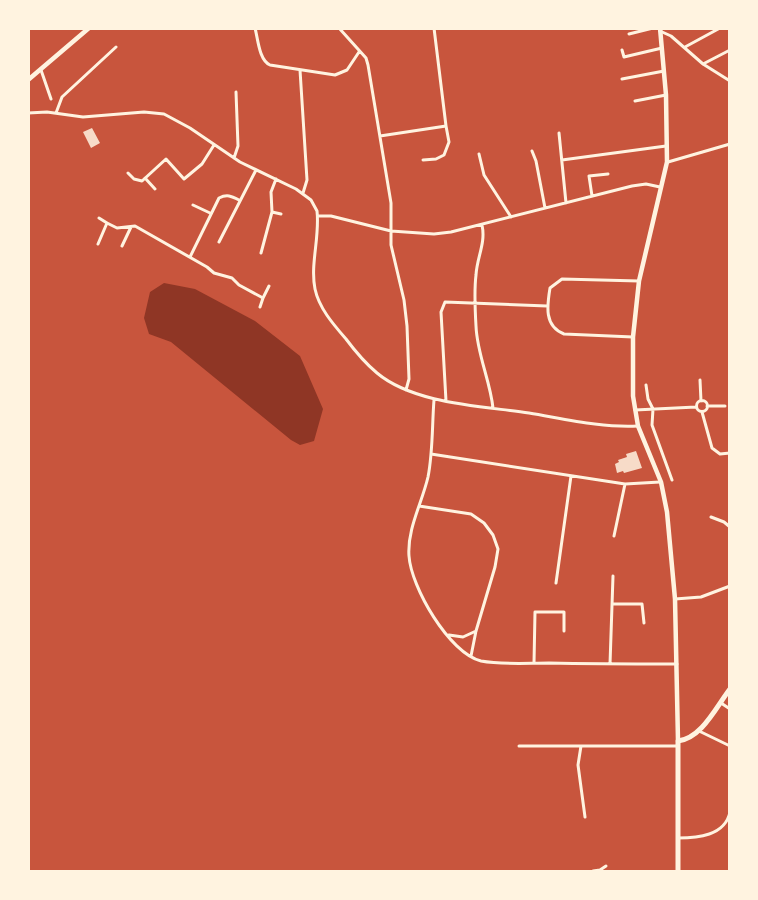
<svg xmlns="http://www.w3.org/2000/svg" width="758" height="900" viewBox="0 0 758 900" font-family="Merriweather,serif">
	<rect width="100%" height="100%" fill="#c8553d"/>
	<!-- water -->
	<path fill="#8f3625" d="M164,283l31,6 60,32 45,35 23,53 -9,32 -14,4 -9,-5 -120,-98 -22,-8 -5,-16 6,-26z"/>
	<!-- building -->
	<path fill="#f7dbc8" d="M92,128l8,15 -9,5 -8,-16z
		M636,451l6,17 -18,5 -1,-2 -6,2 -2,-9 4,-2 -1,-2 9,-3 -1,-3z"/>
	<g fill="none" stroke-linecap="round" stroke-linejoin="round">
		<!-- minor -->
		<path stroke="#fff3e0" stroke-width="3" d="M255,28c3,11 4,32 15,37l65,10 12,-5 12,-18
			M339,28l27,30 2,7 23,138v42l13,55 3,26 2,53 -3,11
			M660,31l11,5 32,28 27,17
			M629,34l24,-6
			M685,47l35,-19
			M622,50l2,7 38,-9
			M703,64l27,-14
			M41,70l10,29
			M300,70l7,110 -4,13
			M622,79l42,-8
			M635,101l31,-6
			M28,113l19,-1 36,5 61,-5 20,2 26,14 50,34 56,27 15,11 6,11c3,26 -7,53 -2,78 4,19 18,35 31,50 9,12 19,24 31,34 37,31 105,33 152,40 36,6 73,15 109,13
			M56,113l6,-16 54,-50
			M559,133l7,70
			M380,136l66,-10 -12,-98
			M532,151l4,10 9,47
			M479,154l5,21 27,42
			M234,158l4,-12 -2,-54
			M423,160l13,-1 8,-4 5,-13 -3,-16
			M562,160l104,-14
			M668,162l62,-18
			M128,173l6,6 8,2 24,-22 18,20 18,-15 12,-19
			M145,178l10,11
			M276,179l-5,13 1,20 9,2
			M592,196l-3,-20 19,-2
			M193,205l17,8
			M318,216h13l60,15 43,3 17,-2 181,-46 14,-2 14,3
			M99,218l8,5
			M482,225c4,18 -5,32 -6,50 -2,16 -1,34 0,51 1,28 14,54 17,82
			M219,242l37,-72
			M98,244l9,-21 10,5 18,-2 72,41 7,6 18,5 7,7 24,13 6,-12
			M122,246l9,-19
			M261,253l11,-41
			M190,257l29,-59c8,-4 12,-2 20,2
			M260,307l3,-9
			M633,337l-69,-3c-20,-8 -17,-28 -14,-46l12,-9 77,2
			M700,380l1,21
			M646,385l2,14 5,10 -1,16 20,55
			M434,400c-2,25 -1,52 -6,77 -6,26 -21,52 -19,79 2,31 40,97 72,105 22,4 46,2 68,2 43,1 85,1 128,1
			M696.5 406a5.5 5.5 0 1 1 11 0a5.5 5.5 0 1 1-11 0Z
			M446,401l-5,-89 4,-10 102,4
			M707,406h18
			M635,410l61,-3
			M702,412l10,36 8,6 10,-1
			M431,454l194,30 35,-2
			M419,506l52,8 13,9 9,12 5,14 -3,18 -19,64 -5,25
			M711,517l13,5 6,5
			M614,536l11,-52
			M556,583l15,-107
			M675,599l26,-2 29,-11
			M612,604h30l2,19
			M449,635l14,2 13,-6
			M534,663l1,-51h29v19
			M610,664l3,-88
			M721,703l9,6
			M699,731l31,15
			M519,746h159
			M581,746l-3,19 7,52
			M678,838c19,0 47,-2 52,-26
			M593,871l7,-1 6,-4"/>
		<!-- tertiary -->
		<path stroke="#fff3e0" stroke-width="4.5" d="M28,80l61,-52"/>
		<!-- secondary -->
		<path stroke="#fff3e0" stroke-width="4.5" d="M660,28l6,67 1,67 -28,119 -6,56v59l5,30 23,56 6,30 8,87 3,142"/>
		<!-- trunk -->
		<path stroke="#fff3e0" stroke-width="5" d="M678,872v-131c24,-3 38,-34 52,-52"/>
	</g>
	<!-- border -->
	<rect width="758" height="900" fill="none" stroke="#fff3e0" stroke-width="60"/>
</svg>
